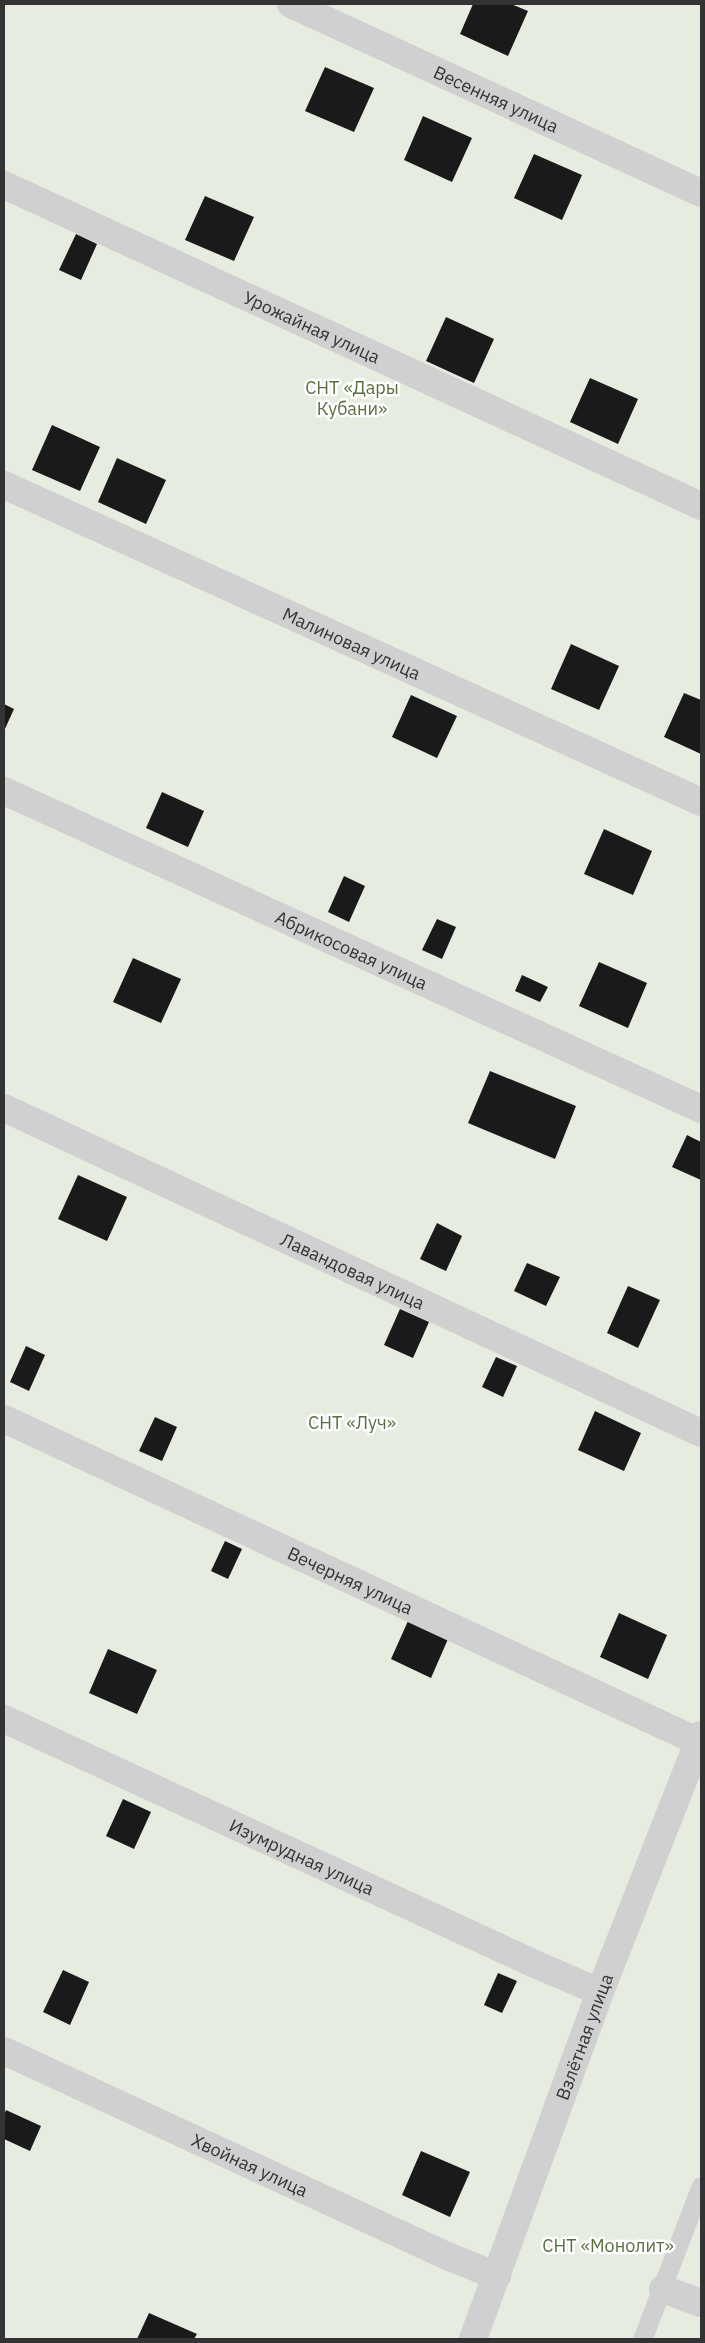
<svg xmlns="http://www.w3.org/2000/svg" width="705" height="2343" viewBox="0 0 705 2343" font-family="'IBM Plex Sans',sans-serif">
	<rect width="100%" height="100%" fill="#fff"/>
	<!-- green -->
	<path fill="#e6ecdf" d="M4,4h697v2335h-697z"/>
	<!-- building -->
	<path fill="#1a1a1a" d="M473,4h38l17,7 -20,45 -48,-22z
		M325,67l49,21 -20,44 -49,-21z
		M423,116l49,22 -20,44 -48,-22z
		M534,154l48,21 -20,45 -48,-22z
		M205,196l49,21 -20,44 -49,-21z
		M76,234l21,10 -16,36 -22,-10z
		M446,317l48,22 -20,44 -48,-22z
		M590,378l48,21 -20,45 -48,-22z
		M52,425l48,22 -20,44 -48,-21z
		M117,458l49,22 -20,44 -48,-22z
		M571,644l48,22 -20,44 -48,-21z
		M684,693l17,7v54l-37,-17z
		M411,695l46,21 -20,42 -45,-21z
		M4,704l10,5 -10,22z
		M162,792l42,19 -16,36 -42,-19z
		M604,829l48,22 -19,44 -49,-21z
		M344,876l21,10 -16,36 -21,-10z
		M437,919l19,8 -14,32 -20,-9z
		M133,958l48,21 -20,44 -48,-21z
		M599,962l48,21 -19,45 -49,-22z
		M522,975l26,12 -8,15 -25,-11z
		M490,1071l86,35 -21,53 -87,-36z
		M687,1135l14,7v38l-29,-13z
		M78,1175l49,22 -20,44 -49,-22z
		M437,1223l25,13 -16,35 -26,-12z
		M527,1263l33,14 -14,29 -32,-15z
		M628,1286l32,14 -22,48 -31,-15z
		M400,1309l29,13 -16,36 -29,-13z
		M26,1346l19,9 -16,36 -19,-9z
		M496,1357l21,9 -14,31 -21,-10z
		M595,1411l46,22 -17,38 -46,-21z
		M155,1417l22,10 -15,34 -23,-10z
		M225,1541l17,8 -14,30 -17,-8z
		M619,1613l48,22 -19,44 -48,-22z
		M408,1621l40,18 -17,39 -40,-19z
		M108,1649l49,21 -20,44 -48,-21z
		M123,1799l28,13 -17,37 -28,-13z
		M63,1970l26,12 -19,43 -27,-13z
		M498,1973l19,8 -15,32 -18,-8z
		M6,2110l35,16 -11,25 -26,-12v-23z
		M421,2151l49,21 -20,45 -48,-22z
		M149,2313l48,21 -3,5h-57z"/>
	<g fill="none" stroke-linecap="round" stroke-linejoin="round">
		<!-- lane -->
		<path stroke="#d0d0d0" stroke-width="19" d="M643,2339l58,-152"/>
		<!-- street -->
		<g stroke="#d0d0d0" stroke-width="28">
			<path id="s1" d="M291,4l410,189"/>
			<path id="s2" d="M4,185l697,321"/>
			<path id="s3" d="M4,485l697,317"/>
			<path id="s4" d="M4,791l697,318"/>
			<path id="s5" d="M4,1108l697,325"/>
			<path id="s6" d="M4,1419l695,323"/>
			<path id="s7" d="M4,1719l533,246 63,27"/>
			<path id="s8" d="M4,2051l443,205 50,20"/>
			<path d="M663,2289l38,14"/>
			<path id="s9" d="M473,2339l127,-347 101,-257"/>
		</g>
	</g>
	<g text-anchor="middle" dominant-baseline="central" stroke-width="5" stroke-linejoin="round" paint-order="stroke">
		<!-- street labels -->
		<g font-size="18" fill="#333" stroke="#fff">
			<text stroke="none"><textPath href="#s1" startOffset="226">Весенняя улица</textPath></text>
			<text stroke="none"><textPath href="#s2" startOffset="339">Урожайная улица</textPath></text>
			<text stroke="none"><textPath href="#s3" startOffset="382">Малиновая улица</textPath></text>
			<text stroke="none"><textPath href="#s4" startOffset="382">Абрикосовая улица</textPath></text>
			<text stroke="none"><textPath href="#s5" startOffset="385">Лавандовая улица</textPath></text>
			<text stroke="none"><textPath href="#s6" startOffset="382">Вечерняя улица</textPath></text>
			<text stroke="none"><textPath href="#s7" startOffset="328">Изумрудная улица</textPath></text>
			<text stroke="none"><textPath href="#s9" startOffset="322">Взлётная улица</textPath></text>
			<text stroke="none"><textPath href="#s8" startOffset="271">Хвойная улица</textPath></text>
		</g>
		<!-- park labels -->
		<g font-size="18" fill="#56703f" stroke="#fff">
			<text x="352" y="387">СНТ «Дары<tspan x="352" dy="21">Кубани»</tspan></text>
			<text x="352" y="1422">СНТ «Луч»</text>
			<text x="608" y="2245">СНТ «Монолит»</text>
		</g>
	</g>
	<!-- border -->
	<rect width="705" height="2343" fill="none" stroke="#333333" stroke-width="10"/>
</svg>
